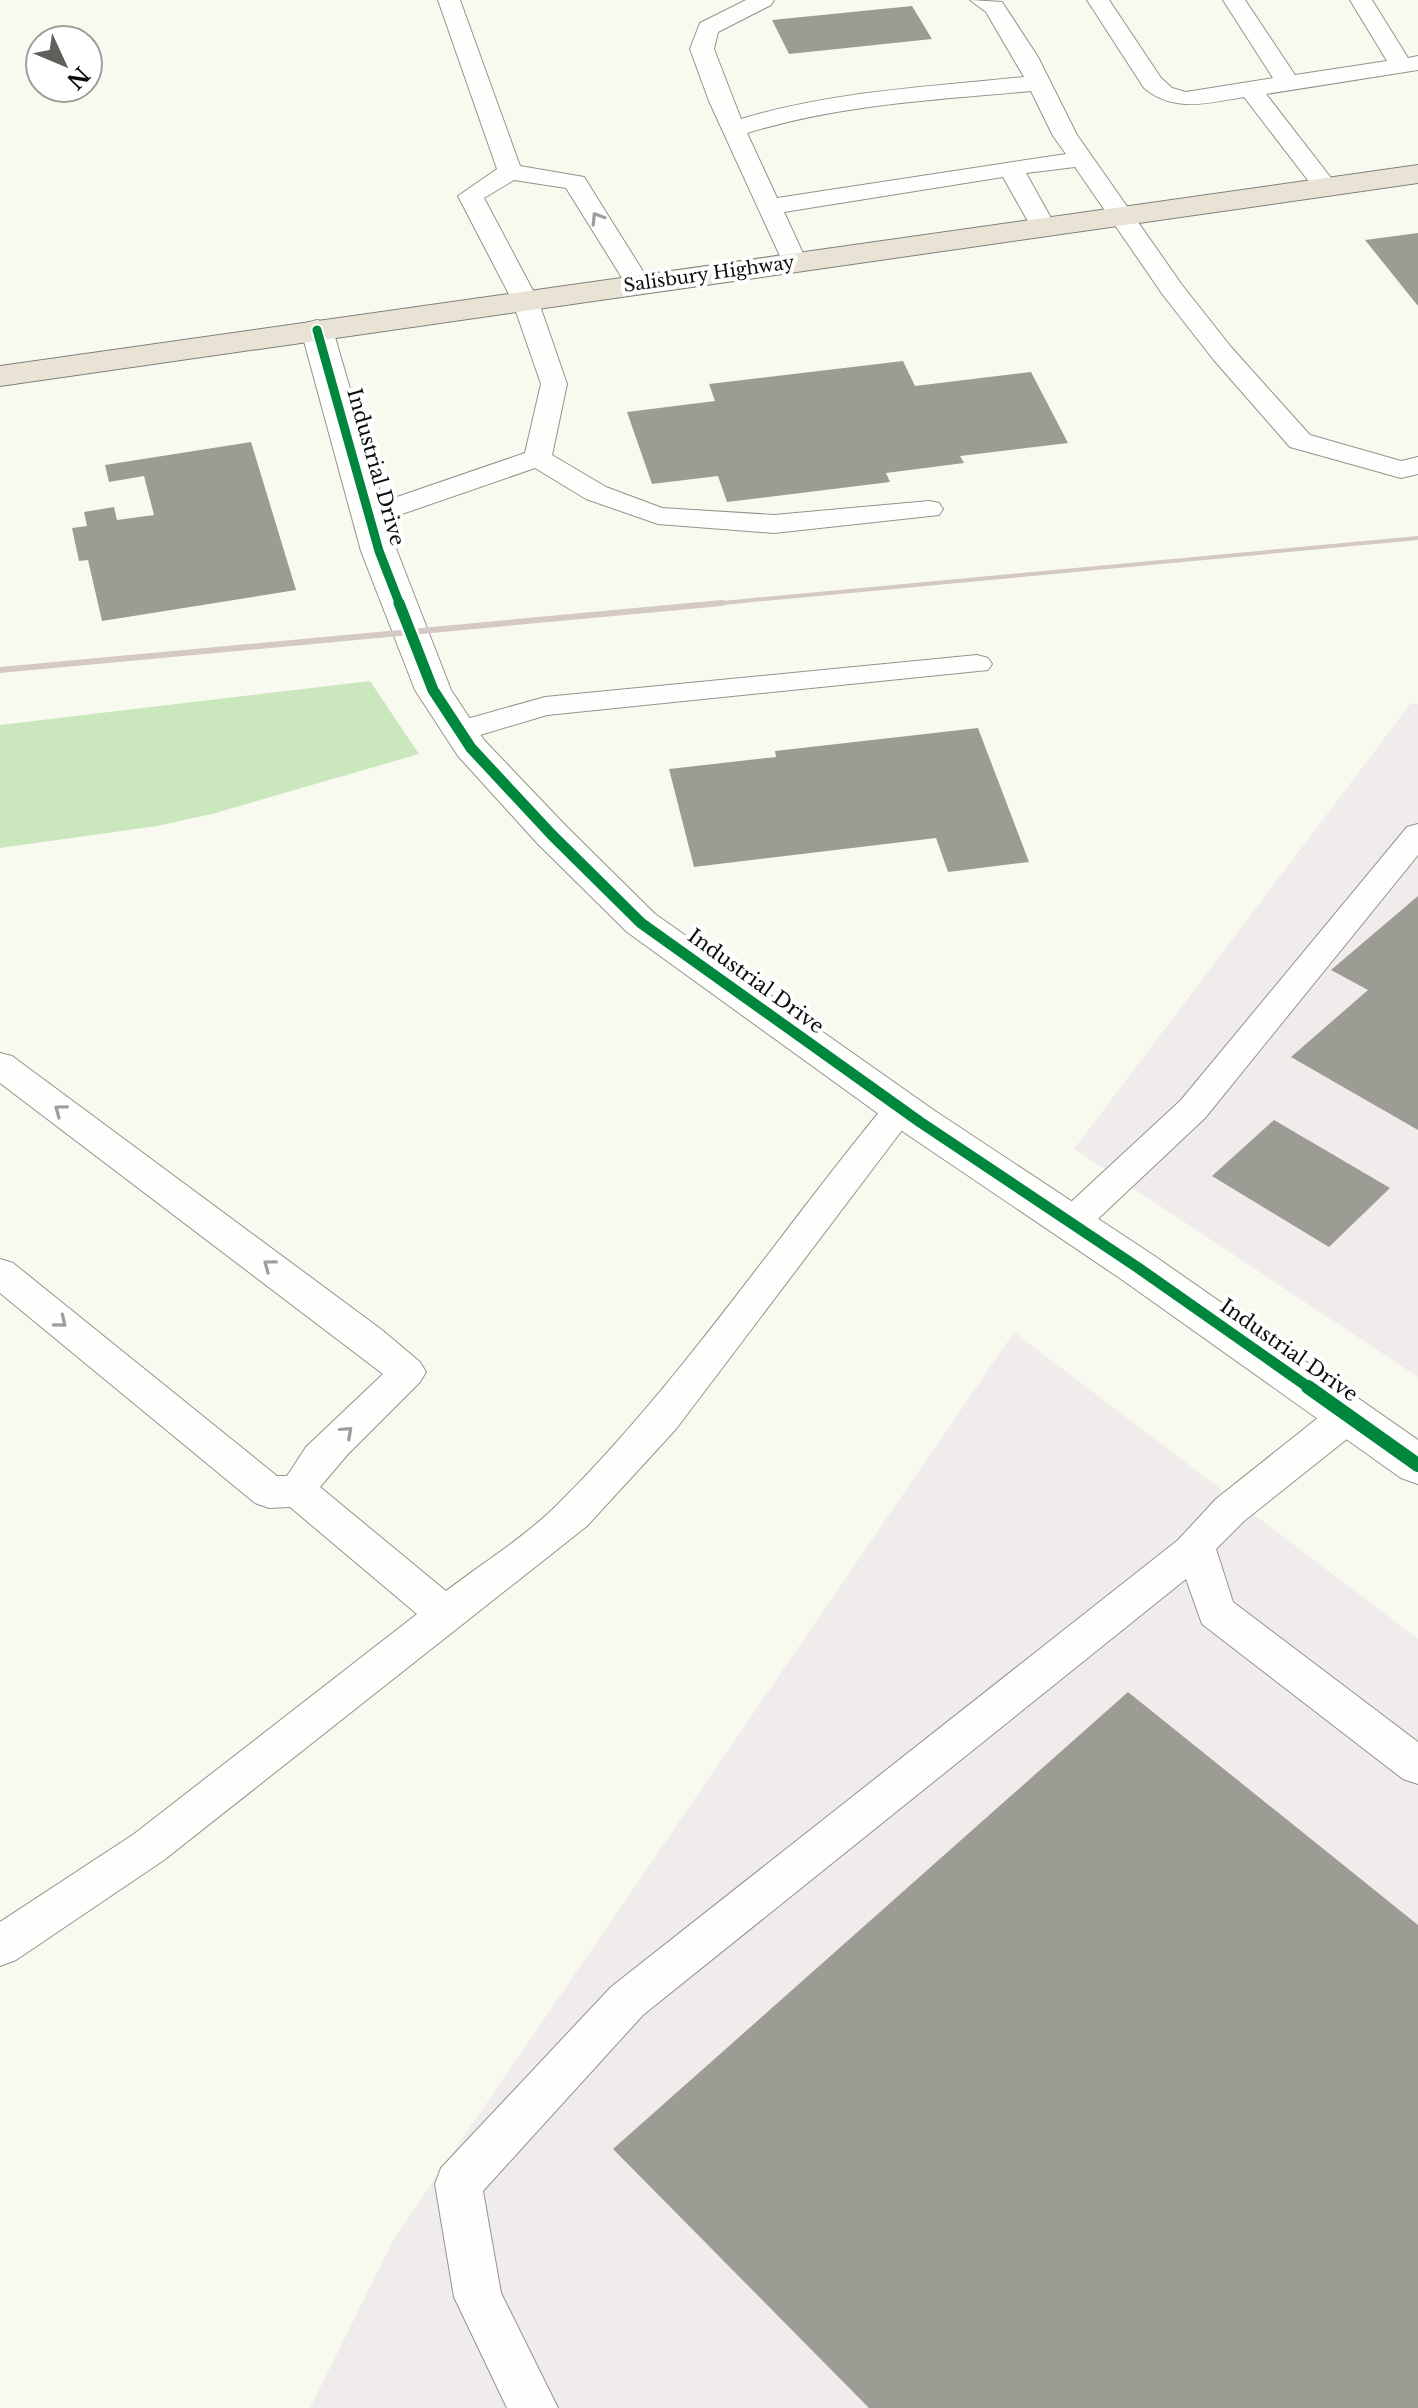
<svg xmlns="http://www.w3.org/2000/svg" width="1418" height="2408" viewBox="0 0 1418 2408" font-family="'Libre Baskerville',serif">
	<rect width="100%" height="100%" fill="#f9faef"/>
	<!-- industrial -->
	<path fill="#f1ecec" d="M1411,703l7,1v673l-344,-228z
		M1014,1332l404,307v769h-1108l85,-171z"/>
	<!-- forest -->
	<path fill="#cae7be" d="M370,681l49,73 -207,60 -55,12 -157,22v-123z"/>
	<!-- building -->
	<path fill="#9c9c95" d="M912,6l20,33 -143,15 -17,-34z
		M1418,233v73l-53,-66z
		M903,361l12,25 116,-14 37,71 -108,13 4,7 -78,10 4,9 -163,20 -9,-26 -66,8 -25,-72 88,-11 -6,-17z
		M251,442l45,148 -194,31 -14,-61 -9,1 -7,-33 15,-2 -3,-14 30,-5 3,13 37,-5 -10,-39 -35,6 -4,-17z
		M978,728l51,134 -81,10 -12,-34 -242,29 -25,-98 107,-12 -1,-6z
		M1418,896v234l-127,-73 77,-67 -37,-20z
		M1274,1120l116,68 -61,59 -117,-71z
		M1128,1692l290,233v483h-549l-256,-259z"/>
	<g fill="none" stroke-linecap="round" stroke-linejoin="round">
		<defs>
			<path id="lane" d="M438,0h22l60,166 64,11 67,107 -4,5h-18l-63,-101 -52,-8 -30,18 54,102 29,84 -15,71 54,32 56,21 112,7 155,-14 10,2 4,6 -4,6 -165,18 -116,-9 -72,-25 -51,-31 -156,54 -10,2 -10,-2 -4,-6 4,-6 166,-57 16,-69 -29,-84 -54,-104 39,-27z
				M746,0h28l-3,5 -53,27 -4,17 27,70c93,-28 188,-32 283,-42l-38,-65 -16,-12 32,2 36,55 39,78 105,150 49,62 79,88 91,26 17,-4v17l-17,4 -111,-31 -77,-88 -50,-64 -88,-128 -49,6 30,54 -4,5h-18l-31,-55 -219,35 23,50 -4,5h-18l-76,-166 -19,-52 10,-26zM1031,91l22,45 13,18 -289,44 -30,-65c94,-29 187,-33 284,-42z
				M1087,0h22l52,78 11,10 14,4 87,-14 -50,-78h22l50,75 92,-14 -37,-61h22l36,58 10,-2v14l-152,24 72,93 -3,5h-18l-73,-95c-36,6 -70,16 -100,-9z
				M977,655l11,3 4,6 -4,6 -441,45 -87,26 -11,-3 -4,-7 4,-7 96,-27z
				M1418,824v31l-213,263 -121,114 -13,4 -13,-4 -5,-9 5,-9 123,-114 226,-273z
				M0,1053l12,3 370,274 38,32 6,10 -6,10 -72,72 -28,33 126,104c38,-29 82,-56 115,-90 122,-122 218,-268 328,-401l12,-3 12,3 5,9 -242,320 -89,97 -423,334 -148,100 -16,6v-44l134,-88 283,-220 -127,-107 -21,1 -14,-5 -255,-210v-34l13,4 264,213h10l19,-29 77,-73 -383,-291z
				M1348,1401l14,4 5,11 -5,11 -118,94 -28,28 17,53 185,140v42l-15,-5 -201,-155 -16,-45 -543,436 -160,176 18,102 57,115h-51l-53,-111 -19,-113 6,-16 170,-181 567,-447 38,-41 118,-94z"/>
			<path id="street" d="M317,320l11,3 5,7 64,221 54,139 33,50 82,86 89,88 280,197 218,144 265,185v44l-17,-6 -280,-199 -216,-146 -278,-201 -89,-88 -80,-88 -43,-66 -54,-139 -60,-221 5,-7z"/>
			<path id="highway" d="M1418,165v18l-1418,203v-20z"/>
		</defs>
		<!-- lane casing -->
		<use href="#lane" stroke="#93938e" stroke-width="2"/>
		<!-- street casing -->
		<use href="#street" stroke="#93938e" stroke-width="2"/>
		<!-- highway casing -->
		<use href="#highway" stroke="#80807c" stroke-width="2"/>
		<!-- lane -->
		<use href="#lane" fill="#fefefd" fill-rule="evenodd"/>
		<!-- street -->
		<use href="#street" fill="#fefefd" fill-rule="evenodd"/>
		<!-- highway -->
		<use href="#highway" fill="#e8e3d5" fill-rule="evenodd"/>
		<!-- rail-far1 -->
		<path stroke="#d5c9c4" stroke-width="4" d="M701,605l717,-67"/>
		<!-- rail -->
		<path stroke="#d5c9c4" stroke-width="6" d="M0,670l722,-67"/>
		<defs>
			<path id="cycleway-far2" d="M317,330l62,221 21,54"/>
			<path id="cycleway-far1" d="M399,603l34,87 38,58 81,87 89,88 279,199 217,145 174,122"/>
			<path id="cycleway" d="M1308,1387l110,78"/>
		</defs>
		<!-- cycleway-far2 casing -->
		<use href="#cycleway-far2" stroke="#fff" stroke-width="13"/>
		<!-- cycleway-far1 casing -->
		<use href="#cycleway-far1" stroke="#fff" stroke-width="16"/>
		<!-- cycleway casing -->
		<use href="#cycleway" stroke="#fff" stroke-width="19"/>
		<!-- cycleway-far2 -->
		<use href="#cycleway-far2" stroke="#00873e" stroke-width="9"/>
		<!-- cycleway-far1 -->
		<use href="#cycleway-far1" stroke="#00873e" stroke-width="11"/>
		<!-- cycleway -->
		<use href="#cycleway" stroke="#00873e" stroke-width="14"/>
	</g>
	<!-- one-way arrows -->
	<defs><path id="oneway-chevron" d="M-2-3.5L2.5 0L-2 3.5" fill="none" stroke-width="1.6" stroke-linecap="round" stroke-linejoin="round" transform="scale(2)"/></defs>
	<g stroke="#9d9d9d">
		<use href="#oneway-chevron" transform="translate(597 218) rotate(-122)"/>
		<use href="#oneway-chevron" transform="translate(60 1110) rotate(-143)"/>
		<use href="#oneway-chevron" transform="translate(269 1265) rotate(-143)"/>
		<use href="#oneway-chevron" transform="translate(61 1322) rotate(39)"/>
		<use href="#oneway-chevron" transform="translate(347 1432) rotate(-42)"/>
	</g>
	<g text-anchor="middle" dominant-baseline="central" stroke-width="8" stroke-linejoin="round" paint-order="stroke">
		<!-- far-street labels -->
		<g font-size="18" fill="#0c0c0c" stroke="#fff">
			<text transform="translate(709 274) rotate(-8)">Salisbury Highway</text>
		</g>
		<!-- street labels -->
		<g font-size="20" fill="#0c0c0c" stroke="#fff">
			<text transform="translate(376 467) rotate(74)">Industrial Drive</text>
			<text transform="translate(756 981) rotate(36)">Industrial Drive</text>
			<text transform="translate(1289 1350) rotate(35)">Industrial Drive</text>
		</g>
	</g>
	<!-- north arrow -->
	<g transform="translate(64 64) rotate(134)"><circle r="38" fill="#ffffff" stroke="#9e9e9e" stroke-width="2"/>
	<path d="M0-6L14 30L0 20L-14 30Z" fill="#5f5f5b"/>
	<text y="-12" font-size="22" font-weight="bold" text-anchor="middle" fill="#0c0c0c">N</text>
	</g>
</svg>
